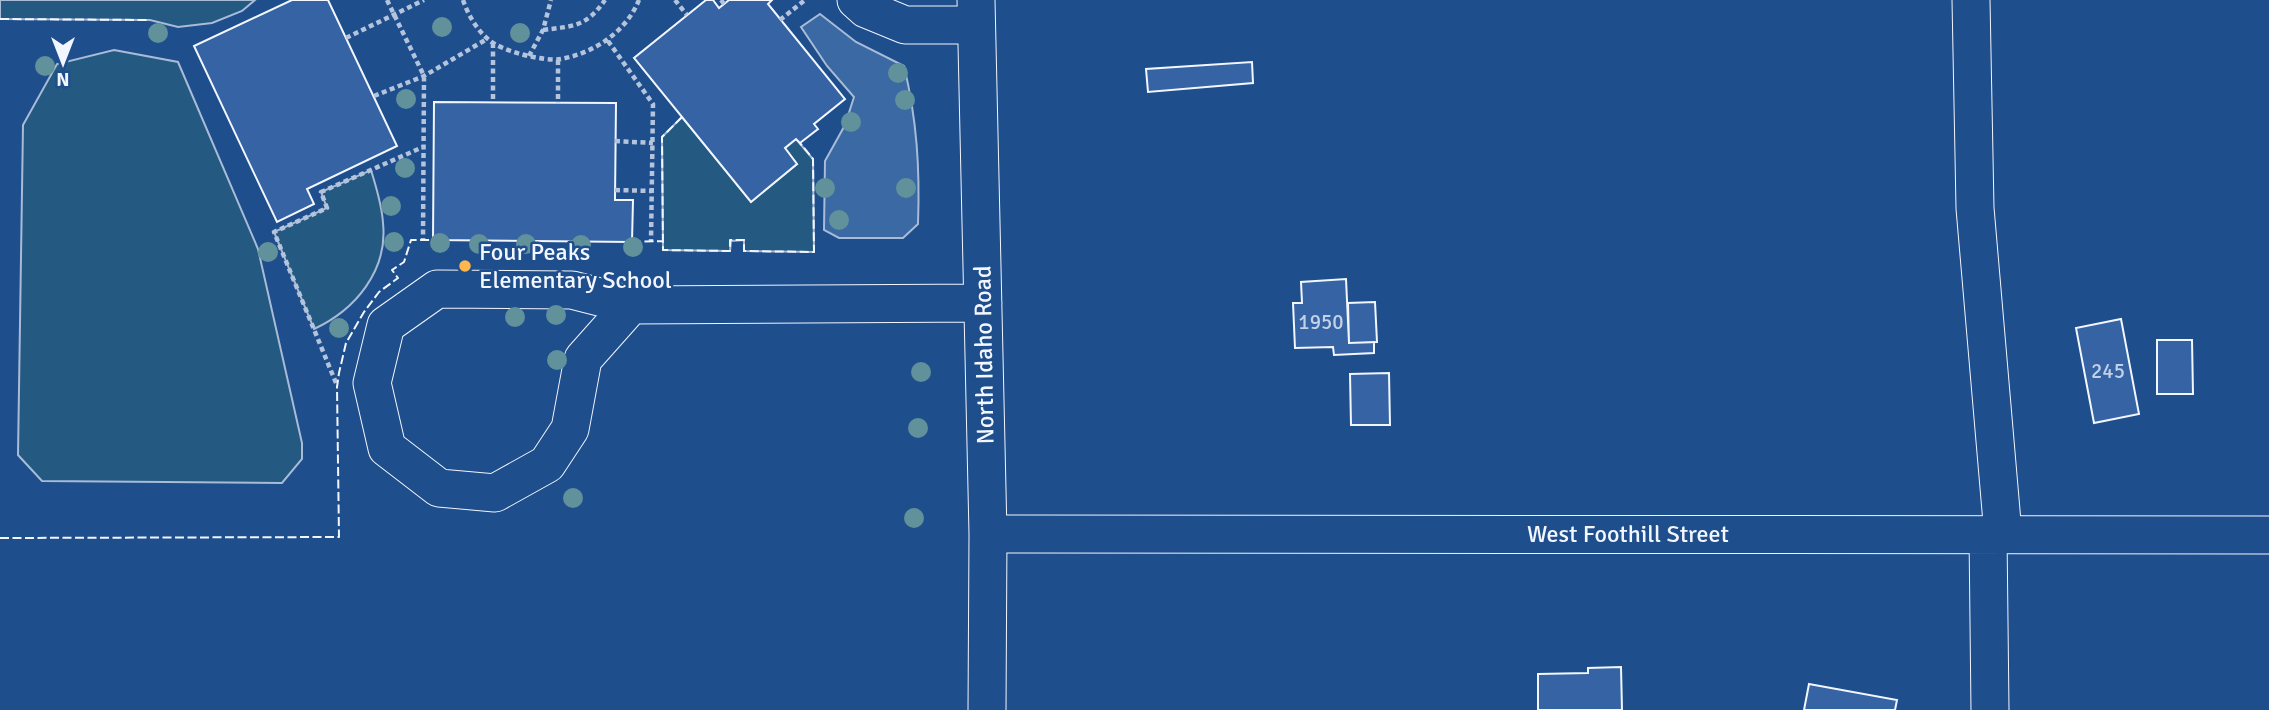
<svg xmlns="http://www.w3.org/2000/svg" width="2269" height="710" viewBox="0 0 2269 710" font-family="Signika,sans-serif">
	<rect width="100%" height="100%" fill="#1f4e8c"/>
	<!-- green -->
	<path fill="#245a82" stroke="#a8bbd7" stroke-width="2" d="M0,0h255l-13,11 -30,12 -34,4 -28,-7 -150,-1z
		M114,50l64,12 80,187 44,194v16l-20,24 -240,-2 -24,-26 5,-330 34,-61z
		M682,117l69,84 46,-37 -12,-16 11,-9 17,20 1,93 -70,-1v-11l-13,1 -1,10 -67,-1 -1,-113z
		M371,170c5,17 11,35 12,53 5,48 -28,87 -69,106l-40,-97 53,-24 -6,-16z"/>
	<!-- water -->
	<path fill="#3b69a3" stroke="#a8bbd7" stroke-width="2" d="M820,14l36,28 48,24c13,54 16,103 14,158l-15,14h-64l-15,-8 1,-69 20,-36 9,-28 -27,-31 -26,-39z"/>
	<!-- building -->
	<path fill="#3563a3" stroke="#f2f6ff" stroke-width="2" d="M292,0h36l69,146 -90,43 7,15 -37,18 -83,-176z
		M706,0h7l6,8 10,-8h43l-4,4 77,95 -31,25 4,5 -18,14 -4,-4 -11,9 12,16 -46,38 -117,-144z
		M1252,62l1,21 -105,9 -2,-23z
		M434,102l182,1 -1,97h18l-1,42 -199,-2z
		M1346,279l3,64 25,-1v11l-40,2 -1,-8 -38,1 -2,-45h9l-1,-21z
		M1375,302l2,40 -28,1 -1,-40z
		M2121,319l18,95 -45,9 -18,-95z
		M2157,340h35l1,54h-36z
		M1389,373l1,52h-39l-1,-51z
		M1621,667l1,43h-84v-36l50,-1v-5z
		M1809,684l88,16 -2,10h-91z"/>
	<g fill="none" stroke-linecap="round" stroke-linejoin="round">
		<defs>
			<path id="minor" d="M856,0l10,9 39,16h70
				M976,0l12,534 -1,176
				M1971,0l4,208 28,326
				M631,305l-48,54 -13,70 -23,35 -52,29 -56,-5 -52,-40 -15,-65 14,-58 51,-36 135,1 59,15 352,-2
				M988,534l1281,1
				M1988,534l2,176"/>
		</defs>
		<!-- minor casing -->
		<use href="#minor" stroke="#f2f6ff" stroke-width="39"/>
		<!-- path -->
		<path stroke="#b3c4dc" stroke-width="4.5" stroke-dasharray="5 3.5" stroke-linecap="butt" d="M387,0l37,76 -1,164
			M463,0c5,15 14,30 26,40 12,11 56,22 72,19 33,-6 65,-27 78,-59
			M675,0l12,15
			M721,0l3,4
			M780,20l25,-20
			M543,30c31,-4 43,-3 62,-30
			M346,38l78,-38
			M608,41l45,63 -2,138
			M493,43v59
			M529,56l14,-26 8,-30
			M558,60v43
			M374,96l50,-20 63,-37
			M615,141l38,2
			M615,190l37,1
			M336,383l-62,-151 53,-24 -6,-16 102,-45"/>
		<!-- minor -->
		<use href="#minor" stroke="#1f4e8c" stroke-width="37"/>
		<!-- fence -->
		<path stroke="#f2f6ff" stroke-width="2" stroke-dasharray="9 3.5" stroke-linecap="butt" d="M0,19l150,1
			M682,117l-20,20 1,113 67,1v-11h14v11l70,1 -1,-93 -13,-16
			M632,242l31,-1
			M0,538l339,-1 -2,-150 2,-14 7,-30 18,-31 15,-20 19,-14 -6,-8 12,-8 7,-22h22"/>
	</g>
	<!-- trees -->
	<g fill="#61919a">
		<circle cx="442" cy="27" r="10"/>
		<circle cx="158" cy="33" r="10"/>
		<circle cx="520" cy="33" r="10"/>
		<circle cx="45" cy="66" r="10"/>
		<circle cx="898" cy="73" r="10"/>
		<circle cx="406" cy="99" r="10"/>
		<circle cx="905" cy="100" r="10"/>
		<circle cx="851" cy="122" r="10"/>
		<circle cx="405" cy="168" r="10"/>
		<circle cx="825" cy="188" r="10"/>
		<circle cx="906" cy="188" r="10"/>
		<circle cx="391" cy="206" r="10"/>
		<circle cx="839" cy="220" r="10"/>
		<circle cx="394" cy="242" r="10"/>
		<circle cx="440" cy="243" r="10"/>
		<circle cx="479" cy="244" r="10"/>
		<circle cx="526" cy="244" r="10"/>
		<circle cx="581" cy="245" r="10"/>
		<circle cx="633" cy="247" r="10"/>
		<circle cx="268" cy="252" r="10"/>
		<circle cx="556" cy="315" r="10"/>
		<circle cx="515" cy="317" r="10"/>
		<circle cx="339" cy="328" r="10"/>
		<circle cx="557" cy="360" r="10"/>
		<circle cx="921" cy="372" r="10"/>
		<circle cx="918" cy="428" r="10"/>
		<circle cx="573" cy="498" r="10"/>
		<circle cx="914" cy="518" r="10"/>
	</g>
	<!-- markers -->
	<circle fill="#ffb74d" stroke="#1f4e8c" stroke-width="2.5" cx="465" cy="266" r="7"/>
	<g text-anchor="middle" dominant-baseline="central" stroke-width="5" stroke-linejoin="round" paint-order="stroke">
		<!-- number labels -->
		<g font-size="21" fill="#c3d1e8">
			<text x="1321" y="322">1950</text>
			<text x="2108" y="371">245</text>
		</g>
		<!-- poi labels -->
		<g font-size="24" fill="#f2f6ff" stroke="#1f4e8c" text-anchor="start">
			<text x="479" y="252">Four Peaks<tspan x="479" dy="28">Elementary School</tspan></text>
		</g>
		<!-- street labels -->
		<g font-size="24" fill="#f2f6ff" stroke="#1f4e8c">
			<text transform="translate(984 355) rotate(-91)">North Idaho Road</text>
			<text x="1628" y="534">West Foothill Street</text>
		</g>
	</g>
	<!-- north arrow -->
	<g transform="translate(63 63) rotate(180)" stroke="#1f4e8c" stroke-width="5" paint-order="stroke">
	<path d="M0-5L12 26L0 18L-12 26Z" fill="#f2f6ff"/>
	<text y="-10" font-size="19" font-weight="bold" text-anchor="middle" fill="#f2f6ff">N</text>
	</g>
</svg>
